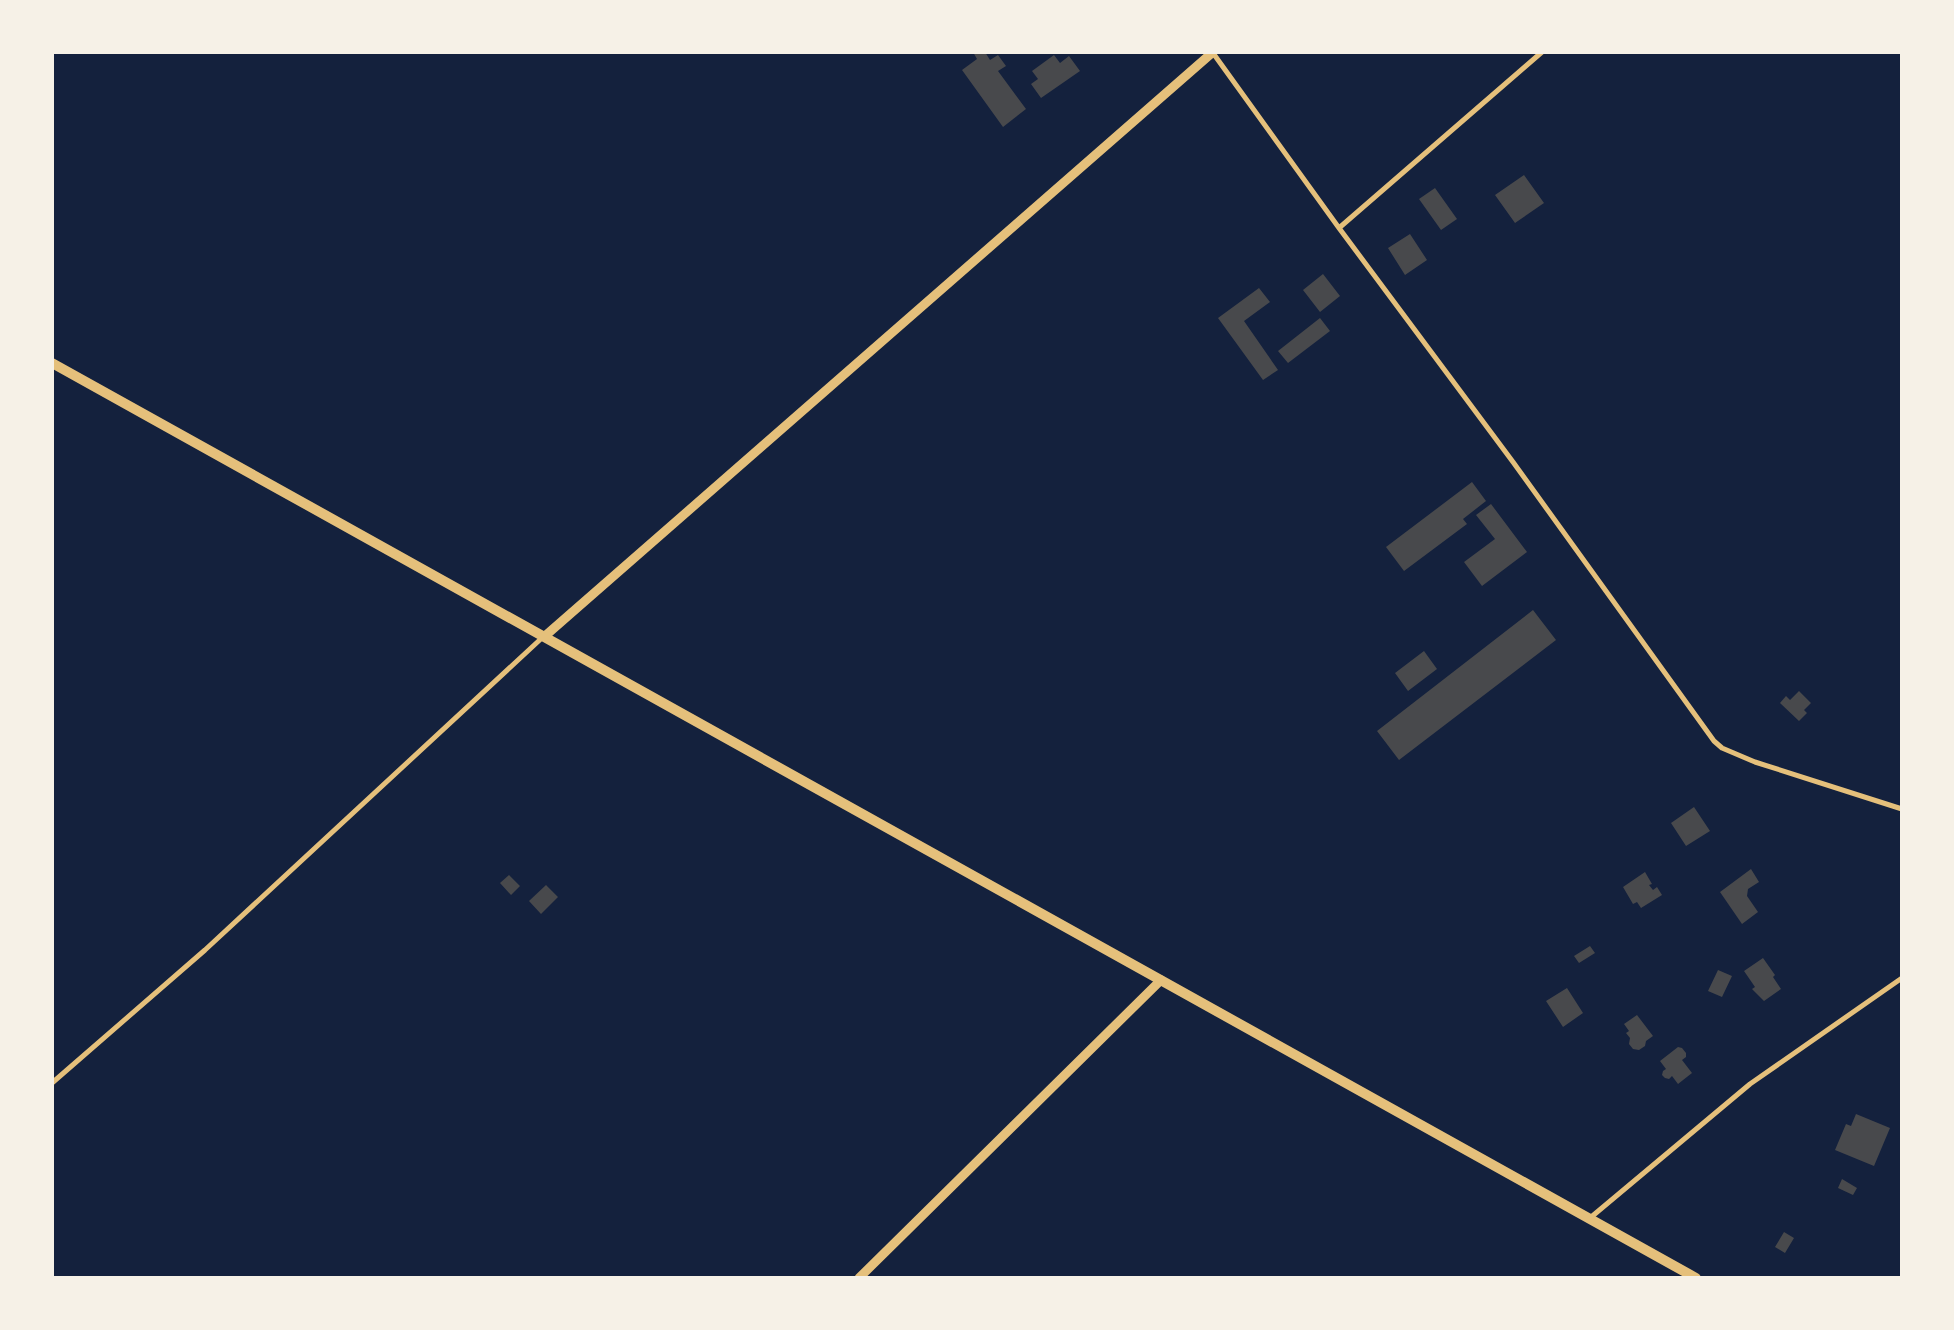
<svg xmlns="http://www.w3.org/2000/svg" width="1954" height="1330" viewBox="0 0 1954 1330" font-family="'Playfair Display',serif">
	<rect width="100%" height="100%" fill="#14213d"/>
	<!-- building -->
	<path fill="#48494c" d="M973,52h12l5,8 8,-5 8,11 -8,5 28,38 -23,18 -41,-57 15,-11z
		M1054,55l6,8 9,-7 11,15 -39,27 -10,-14 7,-5 -6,-8z
		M1524,175l20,28 -29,20 -20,-28z
		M1435,188l22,31 -16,11 -22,-31z
		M1410,234l17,26 -22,15 -17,-27z
		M1323,274l17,22 -20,16 -17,-22z
		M1259,288l11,14 -26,19 34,49 -15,10 -45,-62z
		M1320,318l10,13 -42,32 -10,-12z
		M1472,482l14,19 -23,18 4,5 -63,47 -18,-24z
		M1491,504l36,48 -45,34 -18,-24 31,-23 -19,-24z
		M1533,610l23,30 -157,120 -22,-29z
		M1424,651l13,18 -29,22 -13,-18z
		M1799,691l12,12 -7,7 3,3 -8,8 -19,-18 6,-7 4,4z
		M1694,807l16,24 -24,15 -15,-23z
		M1751,869l8,13 -11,7 -1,7 11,16 -16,12 -22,-32z
		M1645,872l7,12 -3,1 4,5 4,-3 5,8 -21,13 -4,-6 -4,2 -10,-17z
		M509,875l11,11 -9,9 -11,-12z
		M546,885l12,12 -17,17 -12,-13z
		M1590,946l5,7 -16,10 -5,-7z
		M1763,958l12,17 -2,2 8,12 -17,12 -12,-12 3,-2 -11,-16z
		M1718,970l14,6 -10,21 -14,-6z
		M1567,988l16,25 -20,14 -17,-26z
		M1637,1015l16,21 -7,5 -1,5 -6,4 -6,-1 -4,-5 1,-6 -4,-5 3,-2 -5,-7z
		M1678,1047l4,1 4,5v4l-4,3 10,13 -14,11 -6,-8 -3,3 -4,-1 -3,-3 1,-4 3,-2 -6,-8z
		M1856,1114l34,14 -16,38 -39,-16 11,-26 5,2z
		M1842,1179l15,9 -4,7 -15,-7z
		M1784,1232l10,6 -9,15 -10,-6z"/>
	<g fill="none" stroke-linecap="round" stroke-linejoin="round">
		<!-- minor -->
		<path stroke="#e5c07b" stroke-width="5" d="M1213,53l126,175 174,234 201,279 8,7 33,14 147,47
			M1339,228l203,-176
			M52,1083l153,-133 339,-314
			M1590,1218l160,-134 152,-106"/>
		<!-- tertiary -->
		<path stroke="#e5c07b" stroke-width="9" d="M545,636l668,-584
			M859,1278l302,-298"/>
		<!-- secondary -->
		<path stroke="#e5c07b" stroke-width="10" d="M52,363l1644,915"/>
	</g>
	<!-- border -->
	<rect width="1954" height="1330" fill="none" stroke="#f6f1e7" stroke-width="108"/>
</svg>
